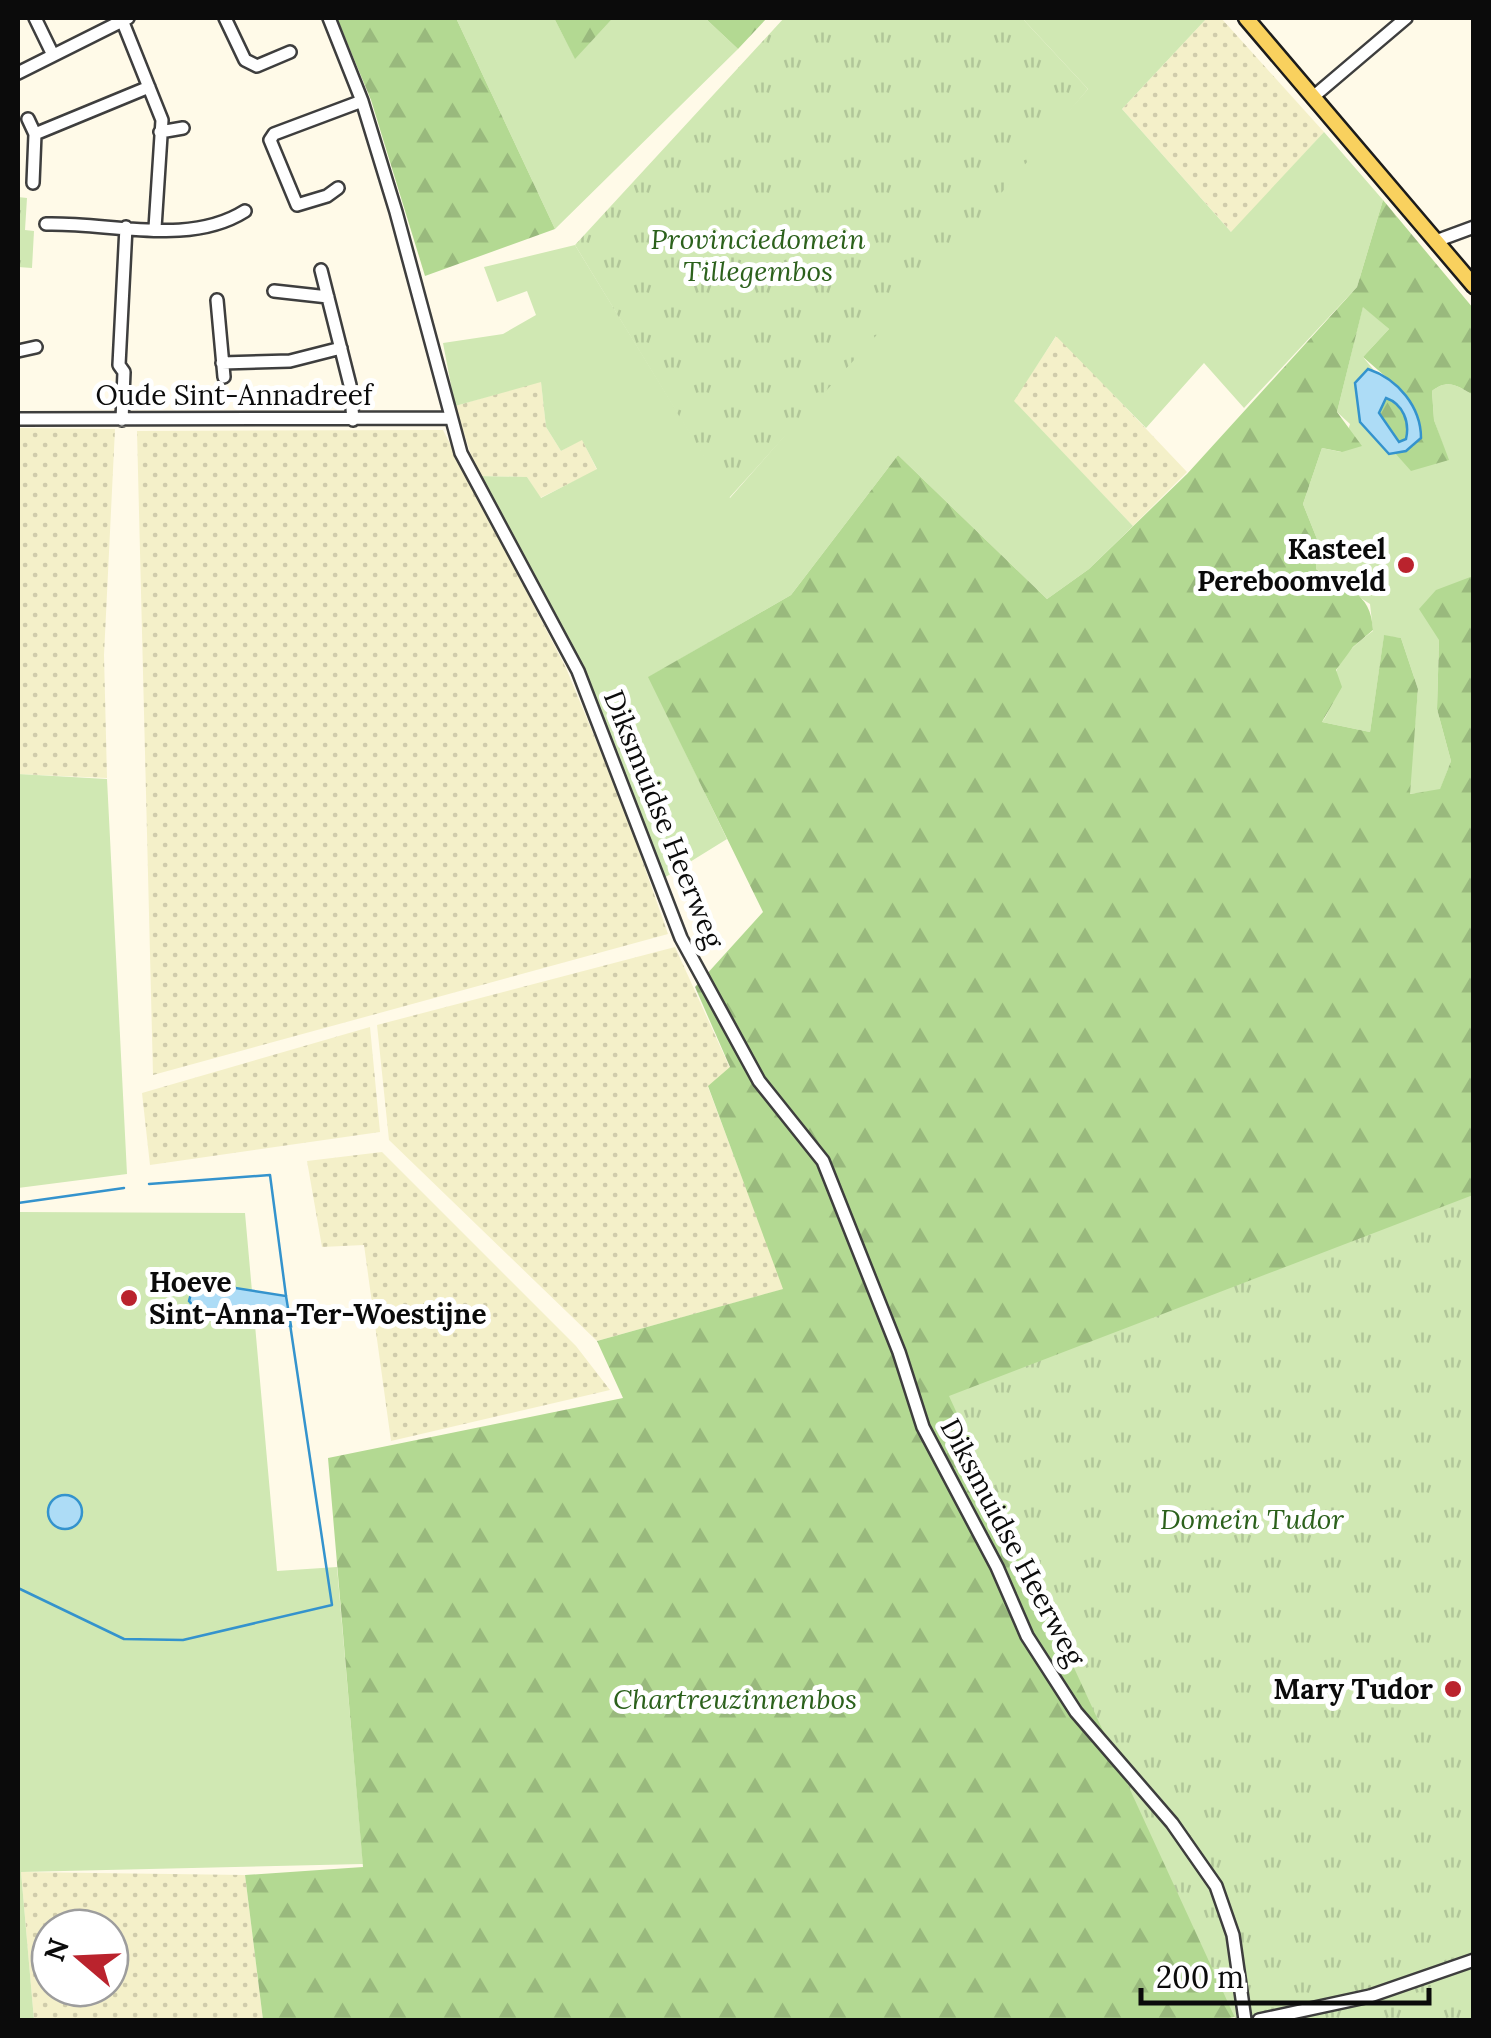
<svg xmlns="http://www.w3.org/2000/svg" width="1491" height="2038" viewBox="0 0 1491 2038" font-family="Lora,serif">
	<defs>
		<pattern id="farmland-dots" width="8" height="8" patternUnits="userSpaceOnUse" patternTransform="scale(2.5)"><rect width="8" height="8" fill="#f4f0c9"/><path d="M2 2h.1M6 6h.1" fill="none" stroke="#d0ccab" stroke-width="1.8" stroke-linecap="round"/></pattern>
		<pattern id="forest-firs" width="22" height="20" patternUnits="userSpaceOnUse" patternTransform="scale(2.5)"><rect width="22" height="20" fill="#b3d992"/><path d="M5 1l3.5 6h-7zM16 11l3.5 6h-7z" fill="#99b97d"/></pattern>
		<pattern id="park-tufts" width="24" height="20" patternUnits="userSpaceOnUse" patternTransform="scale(2.5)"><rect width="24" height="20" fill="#d0e8b3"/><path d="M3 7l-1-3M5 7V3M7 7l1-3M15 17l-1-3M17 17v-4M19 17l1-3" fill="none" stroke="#b1c699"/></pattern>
	</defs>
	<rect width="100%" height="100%" fill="#fffae8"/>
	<!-- farmland -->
	<path fill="url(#farmland-dots)" fill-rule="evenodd" d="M1207,18h14l103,114 -92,101 -110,-124z
		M1057,335l130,137 -54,54 -120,-125z
		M541,381l5,46 15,24 21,-12 15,31 -57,28 -13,-21 -49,-1 -23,-70z
		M18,428l97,1 -11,226 3,123 -89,-4z
		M443,430l123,238 58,140 44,126 -515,141 -16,-644z
		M675,947l55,121 -22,19 76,202 -187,52 -208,-201 -12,-115z
		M370,1027l10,105 -230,33 -8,-72z
		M382,1152l194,194 34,44 -219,51 -27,-196 -42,2 -15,-86z
		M21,1872l224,3 18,145h-229zM50,1928h60v60h-60z"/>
	<!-- grass -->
	<path fill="#d0e8b3" d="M456,18h98l21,40 38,-40h92l33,31 -183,180z
		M1022,18h185l-85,91 109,123 93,-100 59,68 -26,87 -113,121 -40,-45 -58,65 -90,-92 -42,65 119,125 -44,43 -42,30 -149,-144 -107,140 -142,82 78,162 -63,39 -71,-184 -115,-218 49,1 14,21 56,-29 -15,-29 -21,11 -15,-24 -5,-45 -86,24 -12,-63 60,-9 33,-19 -9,-24 -30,11 -13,-35 91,-22 155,253 358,-409z
		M1363,306l26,23 -26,28 85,103 -14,-40 -2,-29c16,-13 26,-5 41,4v181l-34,64 -2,69 14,52 -11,29 -31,4 9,-105 -17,-51 -17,-2 -14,96 -48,-10c11,-13 9,-31 13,-47 6,-19 23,-33 38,-44l-3,-27 -54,-35 1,-30 -14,-35 19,-56 19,4 9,-28 -13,-12z
		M18,774l89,5 20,395 -109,14z
		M18,1212l227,1 32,358 60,-4 26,297 -342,8 13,148h-16z"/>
	<!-- forest -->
	<path fill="url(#forest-firs)" d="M337,18h119l99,211 -130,47 -54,-176z
		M554,18h59l-38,41z
		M705,18h62l-29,31z
		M1383,200l90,108v87c-15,-9 -25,-17 -41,-4l2,29 15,40 -38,11 -16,-18 19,-7 -13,-56 -38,-33 26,-28 -26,-22 -26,105 25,34 -20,6 -20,-4 -19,56 14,35 -1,30c29,21 55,21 57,61l-20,17 -17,23 6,17 -20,35 48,10 14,-97 17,3 17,51 -8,105 30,-5 11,-28 -14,-52 2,-69 -20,-31 17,-19 37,-14v1444h-237l-1,-3 -18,3h-954l-18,-145 118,-8 -35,-409 295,-60 -26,-57 186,-52 -75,-203 22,-19 -35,-80 68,-75 -115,-235 143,-82 107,-140 149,144 42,-30 98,-95 170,-187z
		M1386,398c17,6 24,25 20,41l-7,3 -20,-29z"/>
	<!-- park -->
	<path fill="url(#park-tufts)" d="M784,18h238l66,71 -136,163 -223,246 -154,-253z
		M18,197l9,1 -2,32 9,1 -2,37 -14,-1z
		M1473,1195v825h-237l-287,-624z"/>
	<!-- water -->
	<path fill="#addcf6" stroke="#3493cd" stroke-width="2.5" fill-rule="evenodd" d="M1368,369c30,10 53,38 53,69l-15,13 -17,3 -29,-32 -5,-39zM1386,398c17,6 24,24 20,41l-7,3 -20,-29z
		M204,1283l82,13 5,30 -92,-13 -10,-12 3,-11z
		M48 1512a17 17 0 1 1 34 0a17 17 0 1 1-34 0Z"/>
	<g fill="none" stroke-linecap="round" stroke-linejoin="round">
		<!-- stream -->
		<path stroke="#3493cd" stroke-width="2.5" d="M149,1184l121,-9 16,121
			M18,1203l106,-15
			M18,1588l106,51 59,1 149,-35 -42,-281"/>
		<defs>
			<path id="minor" d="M35,18l18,37
				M225,18l20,42 12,6 33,-14
				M329,18l33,83 34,111 65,241 117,218 103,267 78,143 64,80 76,191 24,75 74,140 30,69 49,76 96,111 44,63 17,49 12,85
				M122,20l40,100 -7,108
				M18,73l110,-55
				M1313,97l93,-79
				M28,119l7,15
				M160,132l23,-4
				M33,183l2,-49 114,-47
				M338,188l-11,8 -30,9 -27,-65 4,-6 88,-33
				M46,224c64,-2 142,23 199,-13
				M1436,241l38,-14
				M321,270l29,115 3,35
				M274,291l54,6
				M217,300l7,77
				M18,351l18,-4
				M222,363l68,-2 51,-13
				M18,419l432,-1
				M122,420l2,-48 -5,-7 7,-138
				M1259,2020l111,-24 104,-36"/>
			<path id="major" d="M1246,18l228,268"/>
		</defs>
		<!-- minor casing -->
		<use href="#minor" stroke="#3e3e3e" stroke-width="16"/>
		<!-- major casing -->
		<use href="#major" stroke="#1c1c1c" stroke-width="19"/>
		<!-- minor -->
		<use href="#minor" stroke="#fff" stroke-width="11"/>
		<!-- major -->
		<use href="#major" stroke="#f9d15e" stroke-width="14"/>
	</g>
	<!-- markers -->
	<g fill="#ba232d" stroke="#fff" stroke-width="4">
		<circle cx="1406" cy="565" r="10"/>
		<circle cx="129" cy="1298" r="10"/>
		<circle cx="1453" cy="1689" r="10"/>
	</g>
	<g text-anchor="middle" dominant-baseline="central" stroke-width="10" stroke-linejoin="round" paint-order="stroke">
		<!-- park labels -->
		<g font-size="28" font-style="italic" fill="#2c611c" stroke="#fff">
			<text x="758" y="239">Provinciedomein<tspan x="758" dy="32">Tillegembos</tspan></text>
			<text x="1252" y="1519">Domein Tudor</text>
			<text x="735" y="1699">Chartreuzinnenbos</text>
		</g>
		<!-- street labels -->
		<g font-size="28" fill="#0b0b0b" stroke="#fff">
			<text x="234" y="395">Oude Sint-Annadreef</text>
			<text transform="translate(664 819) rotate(68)">Diksmuidse Heerweg</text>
			<text transform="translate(1013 1542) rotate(62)">Diksmuidse Heerweg</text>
		</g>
		<!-- poi labels -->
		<g font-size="28" font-weight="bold" fill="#0b0b0b" stroke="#fff" text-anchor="end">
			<text x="1386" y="549">Kasteel<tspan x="1386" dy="32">Pereboomveld</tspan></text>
			<text x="149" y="1282" text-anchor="start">Hoeve<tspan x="149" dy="32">Sint-Anna-Ter-Woestijne</tspan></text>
			<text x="1433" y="1689">Mary Tudor</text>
		</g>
	</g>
	<!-- border -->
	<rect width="1491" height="2038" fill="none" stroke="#0b0b0b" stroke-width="40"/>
	<!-- north arrow -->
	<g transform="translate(80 1958) rotate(289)"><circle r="48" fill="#ffffff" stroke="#9d9d9d" stroke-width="2.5"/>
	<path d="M0-8L18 38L0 25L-18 38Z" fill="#ba232d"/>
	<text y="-15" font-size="28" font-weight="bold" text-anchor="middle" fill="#0b0b0b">N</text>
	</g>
	<!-- scale -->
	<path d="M1141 1988v15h288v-15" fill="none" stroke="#0b0b0b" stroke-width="5"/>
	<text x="1156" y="1988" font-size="30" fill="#0b0b0b" stroke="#ffffff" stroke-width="8" paint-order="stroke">200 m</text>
</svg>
